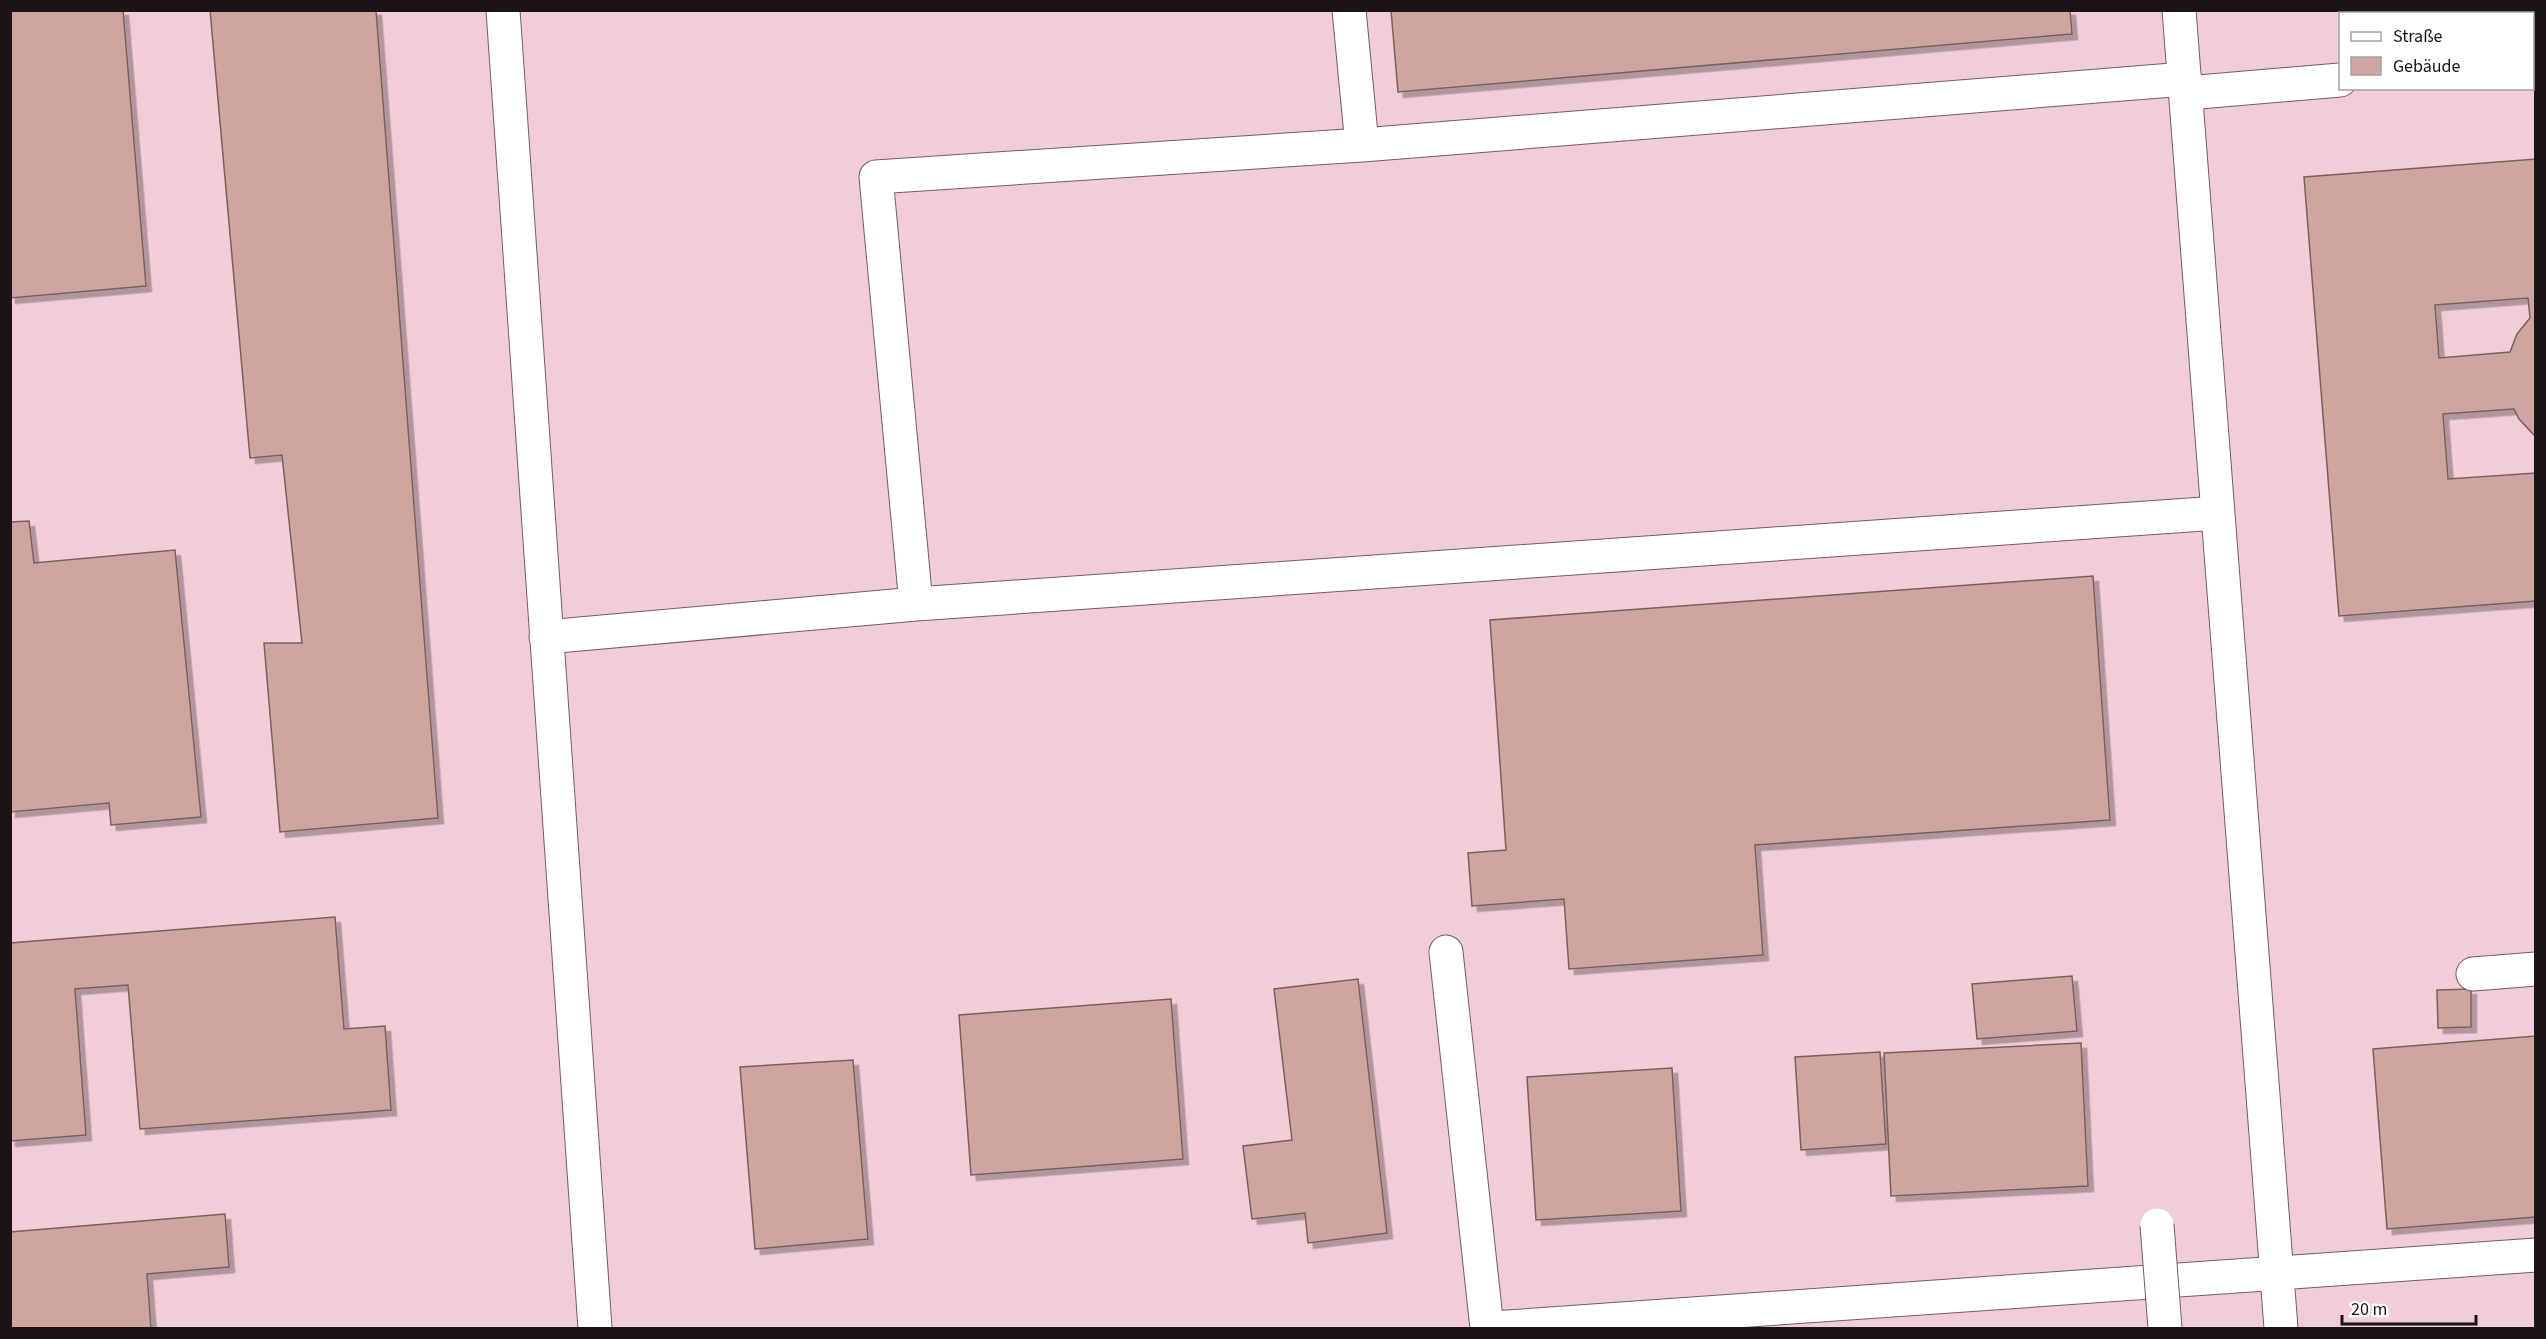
<svg xmlns="http://www.w3.org/2000/svg" width="2546" height="1339" viewBox="0 0 2546 1339" font-family="'Source Sans 3',sans-serif">
	<defs>
		<filter id="shadow"><feDropShadow dx="5.5" dy="5.5" stdDeviation="0" flood-color="#0004"/></filter>
	</defs>
	<rect width="100%" height="100%" fill="#f6dae2"/>
	<!-- built -->
	<path fill="#f1cdd8" fill-rule="evenodd" d="M10,11h2525v1317h-2524zM2340,14h192v74h-192z"/>
	<!-- building -->
	<path fill="#cfa59f" stroke="#79615d" stroke-width="1.5" fill-rule="evenodd" filter="url(#shadow)" d="M10,10h113l23,276 -136,12z
		M210,10h166l62,808 -158,14 -16,-189h38l-20,-188 -32,3z
		M1391,10h679l2,24 -674,58z
		M2536,159v278l-17,-18 -5,-10 -71,5 5,65 88,-6v128l-197,15 -35,-439zM2528,298l2,20 -13,16 -7,18 -71,6 -4,-53z
		M29,521l5,42 141,-13 26,267 -90,8 -2,-22 -99,9v-290z
		M2093,576l17,244 -355,25 8,110 -194,14 -5,-70 -92,7 -4,-53 38,-3 -16,-230z
		M335,917l9,112 41,-3 6,84 -251,19 -12,-144 -53,4 11,146 -76,6v-198z
		M2072,976l5,55 -100,8 -5,-55z
		M1358,979l29,254 -79,10 -3,-30 -53,6 -9,-73 49,-6 -18,-151z
		M2471,989v38l-33,1 -1,-38z
		M1171,999l12,160 -212,16 -12,-160z
		M2536,1036v181l-149,12 -14,-180z
		M2081,1043l7,143 -197,10 -7,-143z
		M1880,1052l6,92 -85,6 -6,-93z
		M853,1060l15,179 -113,10 -15,-182z
		M1672,1068l9,143 -145,9 -9,-143z
		M225,1214l4,53 -82,7 4,54h-141v-96z"/>
	<g fill="none" stroke-linecap="round" stroke-linejoin="round">
		<defs>
			<path id="minor" d="M503,10l92,1318
				M1349,10l13,135 823,-66
				M2179,10l102,1318
				M2532,63l4,-1
				M2187,93l153,-13
				M916,604l1302,-91
				M546,637l370,-33 -40,-427 486,-32
				M1446,952l41,376
				M2473,974l63,-5
				M1493,1328l1043,-73"/>
		</defs>
		<!-- minor casing -->
		<use href="#minor" stroke="#745c63" stroke-width="35"/>
		<!-- minor -->
		<use href="#minor" stroke="#fff" stroke-width="33"/>
		<defs>
			<path id="minor-bridge" d="M2157,1225l8,103"/>
		</defs>
		<!-- minor-bridge casing -->
		<use href="#minor-bridge" stroke="#745c63" stroke-width="35" stroke-linecap="butt"/>
		<!-- minor-bridge -->
		<use href="#minor-bridge" stroke="#fff" stroke-width="33"/>
	</g>
	<!-- border -->
	<rect width="2546" height="1339" fill="none" stroke="#1c1316" stroke-width="24"/>
	<!-- legend -->
	<rect x="2339" y="12" width="195" height="78" fill="#ffffff" stroke="#a4a1a2" stroke-width="1.5"/>
	<rect x="2351" y="32" width="30" height="9" fill="#ffffff" stroke="#a4a1a2" stroke-width="1.5"/>
	<text x="2393" y="42" font-size="18" fill="#1c1316">Straße</text>
	<rect x="2351" y="57" width="30" height="18" fill="#cfa59f" stroke="#a4a1a2" stroke-width="1.5"/>
	<text x="2393" y="72" font-size="18" fill="#1c1316">Gebäude</text>
	<!-- scale -->
	<path d="M2342 1315v9h134v-9" fill="none" stroke="#1c1316" stroke-width="3"/>
	<text x="2351" y="1315" font-size="18" fill="#1c1316" stroke="#ffffff" stroke-width="4.5" paint-order="stroke">20 m</text>
</svg>
